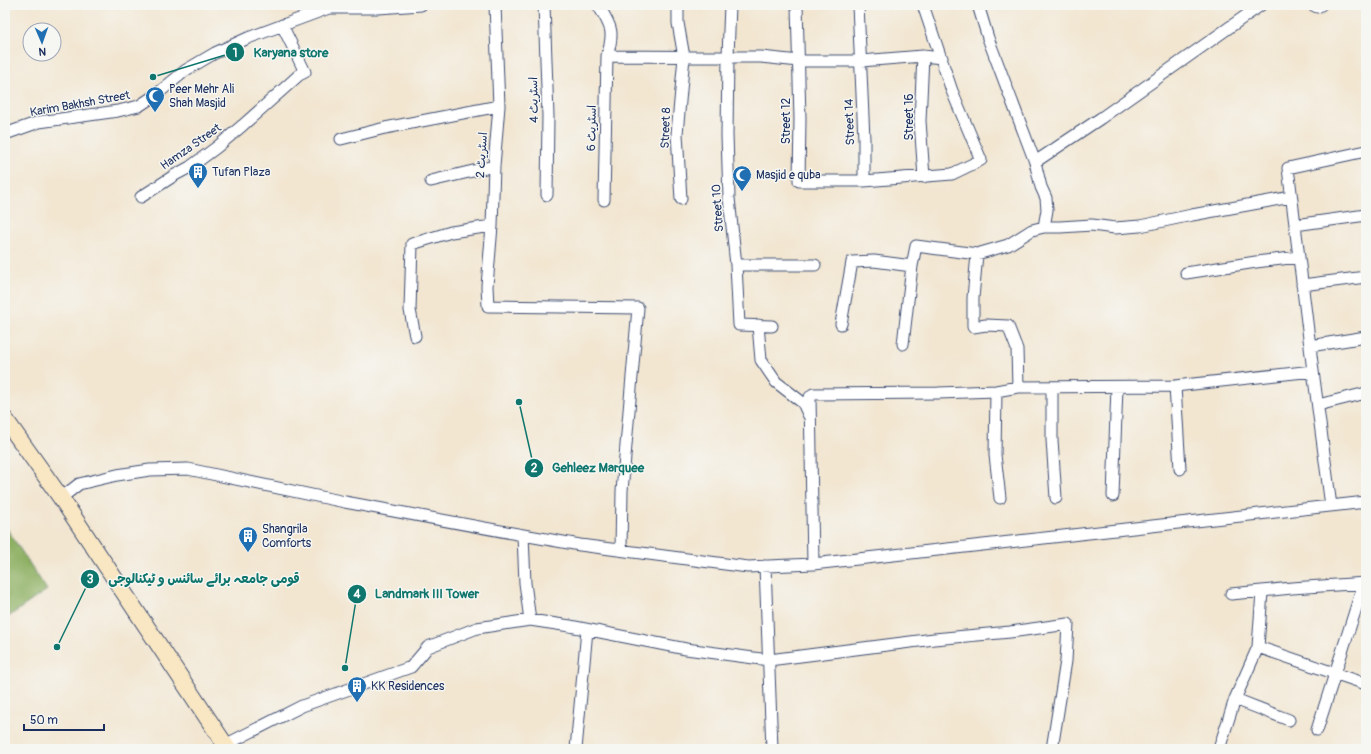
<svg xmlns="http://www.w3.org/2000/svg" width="1371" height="754" viewBox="0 0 1371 754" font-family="Pangolin,'Playpen Sans Arabic',sans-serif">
	<rect width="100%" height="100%" fill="#f6f6f2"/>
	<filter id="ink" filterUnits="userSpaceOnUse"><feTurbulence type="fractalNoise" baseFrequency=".025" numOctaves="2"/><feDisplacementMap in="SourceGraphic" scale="8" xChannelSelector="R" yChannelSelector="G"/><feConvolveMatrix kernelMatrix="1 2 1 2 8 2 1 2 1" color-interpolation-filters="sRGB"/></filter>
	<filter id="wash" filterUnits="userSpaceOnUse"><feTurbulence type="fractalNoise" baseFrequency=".012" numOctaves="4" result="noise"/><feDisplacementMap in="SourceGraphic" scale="16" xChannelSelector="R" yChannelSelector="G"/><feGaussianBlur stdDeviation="0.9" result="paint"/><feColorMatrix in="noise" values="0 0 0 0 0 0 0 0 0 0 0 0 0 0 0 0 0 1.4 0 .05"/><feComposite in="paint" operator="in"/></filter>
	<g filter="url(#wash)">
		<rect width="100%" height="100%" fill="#f2e6d1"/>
		<!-- forest -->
		<path fill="#8eb063" stroke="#547060" d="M5,526l42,64 -42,29z"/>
	</g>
	<g filter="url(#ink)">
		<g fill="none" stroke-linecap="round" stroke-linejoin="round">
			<defs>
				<path id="street" d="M495,5l4,101 -5,60 -2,60 -5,60 1,20 150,2 -16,183 -1,59
					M544,5l4,111 -1,79
					M598,5c13,21 17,26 9,51l-3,144
					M678,5v18l6,34 -7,77 4,65
					M730,5l-2,51 -1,79 2,63 7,67 3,60 33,1
					M797,5l3,114 -1,62h65l88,-7 29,-14 -29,-69 -29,-86
					M858,5l6,134v42
					M978,5l10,33 47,124 6,25 5,11 1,12 -3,17h16l32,-2 23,3 25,-2 52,-11 99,-18
					M1313,5l4,2 4,-2
					M330,8h48l43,-3
					M607,56l154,1 38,4h62l62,-5 19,2
					M923,56l-3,65 4,56
					M5,134l34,-12 79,-11 21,-5 18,-12 29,-24 29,-17 33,-15 89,-33
					M341,139l44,-11 114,-22
					M1035,162l66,-44 160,-113
					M431,181l63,-15
					M141,197l34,-22 15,-8 27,-20 26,-22 45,-40 11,-10 6,-3 -23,-47
					M1295,225l71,-10
					M977,254l-4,44v29l13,-2 22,1 9,23 1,38
					M736,265h79
					M1186,273l70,-11 43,-5
					M1302,285l64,-8
					M841,324l11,-62 22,-1 38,5 4,-20 61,8 31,-9 24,-15 12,-3
					M758,325l3,35 15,22 27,21 6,13
					M415,336l-5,-26 2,-66 39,-12 41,-6
					M903,344l9,-78
					M1310,346l56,-9
					M1175,386l5,83
					M1052,388v52l4,58
					M996,391l-1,64 5,43
					M1318,405l48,-12
					M1113,496l4,-109
					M61,498l18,-14 38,-9 33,-5 38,-1 157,33 178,33 57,10 168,22 65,-3 553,-62
					M1331,506l-18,-135 -25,-203 78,-17
					M523,535l2,48 5,37
					M813,564l-3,-167 3,-3 125,-1 58,-2 22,-4 157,-1 138,-15
					M765,566l7,183
					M1231,594l61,-6 74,-5
					M1258,647l108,37
					M1235,699l54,21
					M1317,730l47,-147
					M225,745l77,-39 109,-39 17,-20 49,-19 53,-8 40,6 116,23 83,11 165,-21 76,-7 58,-8 -2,37 -14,88
					M576,749l11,-119
					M1219,749l16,-50 23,-52 4,-55"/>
				<path id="secondary" d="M5,419l56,79 167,251"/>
			</defs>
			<!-- street casing -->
			<use href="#street" stroke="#3b4a6f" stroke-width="13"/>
			<!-- secondary casing -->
			<use href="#secondary" stroke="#3b4a6f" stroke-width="18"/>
			<!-- street -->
			<use href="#street" stroke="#fff" stroke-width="11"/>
			<!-- secondary -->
			<use href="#secondary" stroke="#f9e7c3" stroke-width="16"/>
		</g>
	</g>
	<!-- icons -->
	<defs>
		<symbol id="mosque-pin" viewBox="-11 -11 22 30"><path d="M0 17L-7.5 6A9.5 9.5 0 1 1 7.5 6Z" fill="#1f6fb2" stroke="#f6f6f2"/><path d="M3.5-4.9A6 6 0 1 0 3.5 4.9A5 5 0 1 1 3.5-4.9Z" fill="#fff"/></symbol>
		<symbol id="building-pin" viewBox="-11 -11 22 30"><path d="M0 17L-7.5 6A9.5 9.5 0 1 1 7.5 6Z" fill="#1f6fb2" stroke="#f6f6f2"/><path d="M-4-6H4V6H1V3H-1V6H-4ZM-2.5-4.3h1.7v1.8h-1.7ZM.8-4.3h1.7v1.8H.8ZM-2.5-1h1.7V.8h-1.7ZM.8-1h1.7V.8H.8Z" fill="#fff"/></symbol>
	</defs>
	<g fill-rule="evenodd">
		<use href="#mosque-pin" x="144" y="85" width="22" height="30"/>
		<use href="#building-pin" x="187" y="161" width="22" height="30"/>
		<use href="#mosque-pin" x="731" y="164" width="22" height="30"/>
		<use href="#building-pin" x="237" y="525" width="22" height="30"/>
		<use href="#building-pin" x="346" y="675" width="22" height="30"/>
	</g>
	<g text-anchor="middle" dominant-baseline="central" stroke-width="3" stroke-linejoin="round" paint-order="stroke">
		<!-- poi labels -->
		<g font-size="12" fill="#1b2f5e" stroke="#f6f6f2" text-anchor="start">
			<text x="169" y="89">Peer Mehr Ali<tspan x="169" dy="14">Shah Masjid</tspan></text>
			<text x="212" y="172">Tufan Plaza</text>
			<text x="756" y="175">Masjid e quba</text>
			<text x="262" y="529">Shangrila<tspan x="262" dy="14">Comforts</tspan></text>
			<text x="371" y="686">KK Residences</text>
		</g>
		<!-- street labels -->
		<g font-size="12" fill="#1b2f5e" stroke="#f6f6f2">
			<text transform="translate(534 100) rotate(-91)">اسٹریٹ 4</text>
			<text transform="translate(80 104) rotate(-10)">Karim Bakhsh Street</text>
			<text transform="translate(909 117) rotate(-90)">Street 16</text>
			<text transform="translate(786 121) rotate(-90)">Street 12</text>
			<text transform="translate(850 122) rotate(-92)">Street 14</text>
			<text transform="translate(592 128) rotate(-89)">اسٹریٹ 6</text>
			<text transform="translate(666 128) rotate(-88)">Street 8</text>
			<text transform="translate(191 147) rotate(-35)">Hamza Street</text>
			<text transform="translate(482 155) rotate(-86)">اسٹریٹ 2</text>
			<text transform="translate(718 208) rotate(-94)">Street 10</text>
		</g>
	</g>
	<!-- callouts -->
	<path fill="none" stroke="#0f766e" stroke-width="1.5" d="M153 77L235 52M519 402L534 468M57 647L90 579M345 668L357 594"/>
	<g fill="#0f766e" stroke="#f6f6f2" stroke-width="1.5">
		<circle cx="153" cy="77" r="4"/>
		<circle cx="519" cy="402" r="4"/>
		<circle cx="57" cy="647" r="4"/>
		<circle cx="345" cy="668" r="4"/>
		<circle cx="235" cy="52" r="10"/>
		<circle cx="534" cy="468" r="10"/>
		<circle cx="90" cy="579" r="10"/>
		<circle cx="357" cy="594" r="10"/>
	</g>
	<g font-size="12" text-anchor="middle" font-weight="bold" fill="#fff">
		<text x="235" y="57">1</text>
		<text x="534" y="472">2</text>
		<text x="90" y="583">3</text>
		<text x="357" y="598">4</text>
	</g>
	<g font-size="13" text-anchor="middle" font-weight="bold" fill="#0f766e" stroke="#f6f6f2" stroke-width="3" stroke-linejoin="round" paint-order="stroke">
		<text x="291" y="57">Karyana store</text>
		<text x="598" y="472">Gehleez Marquee</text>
		<text x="204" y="583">قومی جامعہ برائے سائنس و ٹیکنالوجی</text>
		<text x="427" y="598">Landmark III Tower</text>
	</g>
	<!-- margin -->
	<rect width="1371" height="754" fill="none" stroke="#f6f6f2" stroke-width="20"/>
	<!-- north arrow -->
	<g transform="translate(42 42) rotate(178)"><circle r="19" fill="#f6f6f2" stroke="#9ea6b7"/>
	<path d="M0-3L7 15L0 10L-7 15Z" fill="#1f6fb2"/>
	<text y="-6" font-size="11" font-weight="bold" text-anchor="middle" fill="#1b2f5e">N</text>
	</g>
	<!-- scale -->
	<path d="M24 724v6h80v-6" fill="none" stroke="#1b2f5e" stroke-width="2"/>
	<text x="30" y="724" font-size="12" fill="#1b2f5e" stroke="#f6f6f2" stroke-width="3" paint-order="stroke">50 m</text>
</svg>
